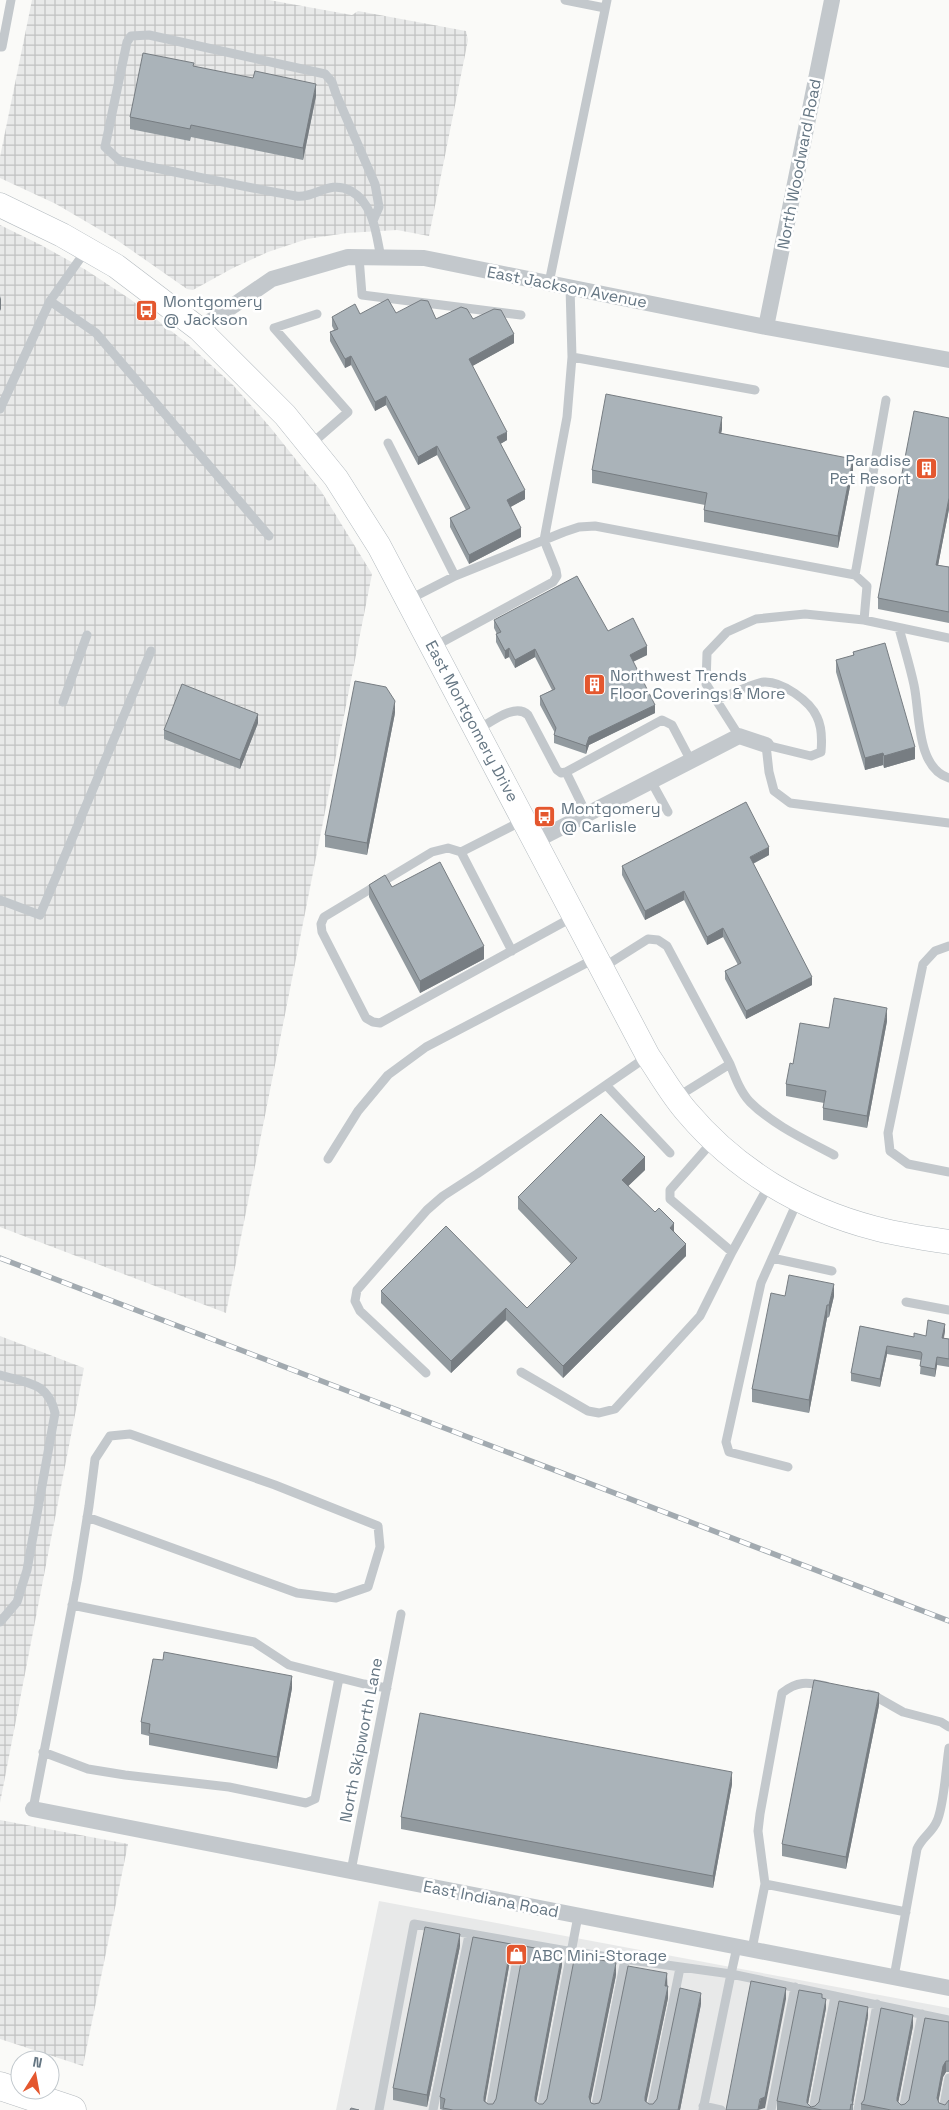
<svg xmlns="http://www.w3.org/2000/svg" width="949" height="2110" viewBox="0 0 949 2110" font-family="'Space Grotesk',sans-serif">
	<defs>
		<pattern id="industrial-grid" width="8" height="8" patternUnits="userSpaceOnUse" patternTransform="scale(1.25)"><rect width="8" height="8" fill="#e8e9e9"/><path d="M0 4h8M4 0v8" fill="none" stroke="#c0c1c2"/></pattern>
	</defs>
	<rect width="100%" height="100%" fill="#fafaf8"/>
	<!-- built -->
	<path fill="#e8e9e9" d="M379,1901l570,107v102h-613z"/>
	<!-- industrial -->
	<path fill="url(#industrial-grid)" d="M32,0h237l83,15 6,-4 108,20 2,9 -39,196 -32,-6 -50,3 -40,6 -39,13 -35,16 -40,22 -6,-1 -73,-51 -58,-34 -56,-26v-21z
		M0,225l41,20 45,25 44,29 58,45 45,41 37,42 51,64 51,83 -146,739 -226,-86z
		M0,1336l84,32 -84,435z
		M0,1820l128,24 -45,222 -83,-27z"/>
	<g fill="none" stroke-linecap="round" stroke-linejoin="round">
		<defs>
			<path id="secondary" d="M0,205l62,30 54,31 83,63 86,86 51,63 43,68 269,510c13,19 24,39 39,56 49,58 114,97 187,116 25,7 50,10 75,14"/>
			<path id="motorway" d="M0,2086l72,24"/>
		</defs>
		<!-- secondary casing -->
		<use href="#secondary" stroke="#b3babf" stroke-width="25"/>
		<!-- motorway casing -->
		<use href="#motorway" stroke="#b4b9bd" stroke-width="29"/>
		<!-- service -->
		<path stroke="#c3c8cc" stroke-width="9" d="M565,0l40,8
			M0,47h2l9,-47
			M373,221l6,-14 -4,-23 -39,-90 -4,-12 -7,-8 -176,-39 -18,1 -4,6 -22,105 15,14c58,11 117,25 176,35 19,3 33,-17 55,-5 23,13 25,43 30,67
			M359,257l3,38 159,20
			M549,283l58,-283
			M50,301l46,32 173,203
			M572,357l183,33
			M0,409l50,-108 37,-52
			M388,443l67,133
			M310,445l38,-33 -74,-84 43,-14
			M855,575l31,-175
			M408,600l47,-24 109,-44 15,-5 16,-1 260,49 12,11 -3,34 85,18
			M899,628c5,19 11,38 15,57 6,27 2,83 35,93
			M433,647l120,-65 4,-6 -1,-6 -12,-30 23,-123 5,-60 -2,-70
			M716,700c12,-4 37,-17 48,-18 18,-1 46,19 53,35 5,10 5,24 4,35l-10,4 -45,-11 3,27 5,19 16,12 159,20
			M63,702l24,-67
			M477,730c13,-7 38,-28 51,-15l29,55 4,3 5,-1 96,-52 10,5 19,36
			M739,736l-33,-52 1,-31 20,-21 29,-13 49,-5 59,6
			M566,772l21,43
			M651,781l17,31
			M524,820l-63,32 -13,-4 -16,4 -108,65 -3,7 1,8 44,86 7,4 7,1 193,-106
			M461,852l51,99
			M0,900l40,15 111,-264
			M949,946l-14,5 -12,13 -35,169 2,18 18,13 41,8
			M602,968l46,-29 10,1 9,6 63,118 -53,33
			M730,1064c5,13 10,27 20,38 23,23 56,38 84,53
			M606,1085l64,68
			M713,1141l-43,49v9l62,53 37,-67
			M328,1159l30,-48 30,-36 38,-28 170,-89
			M772,1258l60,13
			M906,1302l43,8
			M521,1372l67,39 11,2 16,-4 85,-93 32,-64
			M426,1373l-66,-62 -5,-10 2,-11 70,-80 16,-14 34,-22 171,-118
			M0,1375c27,8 48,7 55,38l-28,157 -10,32 -17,20
			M788,1467l-59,-15 -3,-10 35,-159 37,-83
			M72,1605l182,37 35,23 75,19 23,4
			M868,1694l5,1 30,17 38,10 8,5
			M43,1752l45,17 37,6 104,12 77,16 9,-4 24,-121
			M33,1809l44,-228 12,-75 6,-47 15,-23 20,-2 145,51 103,41 2,21 -12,40 -32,11 -39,-5 -210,-76
			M351,1871l50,-257
			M765,1884l141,28
			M752,1949l13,-65 -7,-53 2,-17 22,-121c15,-12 25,-11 44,-7
			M894,1977l23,-128c5,-12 15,-16 20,-28 7,-15 9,-54 12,-73
			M703,2106l18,4
			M379,2110l35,-186 159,28 158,22 6,-27
			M433,2110l36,-175
			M490,2110l30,-167
			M541,2110l37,-194
			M595,2110l30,-150
			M651,2110l29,-142
			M703,2110l28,-136 218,46
			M771,2110l24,-123
			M813,2110l22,-114
			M858,2110l19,-106
			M903,2110l19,-96
			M943,2110l6,-32"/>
		<!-- minor -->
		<path stroke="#c3c8cc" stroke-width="16" d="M766,327l66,-327
			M199,329l73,-50 76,-22 76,1 342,69 183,33
			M535,841l204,-105 27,9
			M33,1809l916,179"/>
		<!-- secondary -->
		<use href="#secondary" stroke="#fff" stroke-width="24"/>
		<!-- motorway -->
		<use href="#motorway" stroke="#fff" stroke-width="28"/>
		<defs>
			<path id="rail" d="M0,1258l949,363"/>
		</defs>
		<!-- rail casing -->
		<use href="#rail" stroke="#a2aab0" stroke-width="5.5"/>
		<!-- rail -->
		<use href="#rail" stroke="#fff" stroke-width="4" stroke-dasharray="11" stroke-linecap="butt"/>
	</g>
	<!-- wall -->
	<path fill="#929a9f" d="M194,66l122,30 -13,64 -112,-23 -1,4 -60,-12v-12z
		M396,313l40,6h37l41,24 -42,23 35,74 -7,4 25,55 -15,8 11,30 -52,27 -19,-37v-9l16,-8 -29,-55 -19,10 -32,-60 -11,6 -24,-46 -6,3 -15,-27v-9l4,-2 -2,-4v-9l28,-3z
		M949,418v91l-11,56 11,2v56l-71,-14v-11z
		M722,429l-1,4 132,38 -15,77 -134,-26v-12l1,-5 -113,-22v-13z
		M494,620l114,11 39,24 -14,7 22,51 -66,32 -3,9 -32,-11v-8l1,-2 -15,-28v-9l12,-6 -17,-33 -20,11 -6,-11 -4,2 -9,-17v-8h1l-3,-6z
		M853,652l62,107 -31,9 -1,-3 -18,5 -29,-98v-12l17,-4z
		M395,713l-28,142 -42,-8v-12z
		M258,723l-18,46 -76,-30v-9z
		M769,855l-16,9 59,121 -66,34 -21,-40v-8l13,-6 -15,-28 -16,8 -23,-45 -39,20 -23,-45v-9z
		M369,885l23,2 92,72 -64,34 -51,-96z
		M887,1021l-20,107 -44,-8v-12l1,-5 -38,-7v-12l7,-20 36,-36z
		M645,1170l-17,16 46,45 12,25 -123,122 -57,-58 -55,53 -70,-70v-12l146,17 44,-44 -53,-55v-12z
		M785,1296h49l-5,21 -2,1 -18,95 -57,-11v-13z
		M860,1326l54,11 12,-1 19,-5 -1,7 5,1v28l-12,-2 -2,12 -15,-3 1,-14 -34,-6 -7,33 -29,-6v-8z
		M292,1688l-15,81 -128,-24v-9l-8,-2v-12z
		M879,1705l-33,164 -64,-13v-12z
		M732,1784l-19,104 -312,-59v-12z
		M460,1946l-33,161 -34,-7v-12z
		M511,1955l-26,146 3,3h5l3,-5 66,-134 -26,137 3,2h4l4,-5 69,-124 -26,127 4,2 5,-1 68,-130 1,25 -22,104 3,2h4l4,-5 44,-95 -21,106h-237l-3,-1v-12z
		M822,1998l4,10 -18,96 3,3 4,-1 4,-4 49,-86 -15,87v7h-76v-9z
		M949,2022v50h-3l-3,5 -5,25 1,1 10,7h-88v-6l52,-78 -15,76 3,3 4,-1 4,-4z"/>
	<!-- shaded-wall -->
	<path fill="#777d82" d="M316,84v12l-13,64v-12z
		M1,296v13l-1,2v-12z
		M514,334v9l-45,25v-9z
		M351,356v9l-6,3v-9z
		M386,396v9l-11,6v-9z
		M722,417v12l-3,16v-12z
		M507,432v8l-10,6v-9z
		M437,446v9l-19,10v-8z
		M853,459v12l-15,77v-12z
		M525,490v9l-18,10v-9z
		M949,498v11l-13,67v-11z
		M521,528v9l-52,27v-9z
		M647,646v9l-17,8v-8z
		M509,648v9l-4,2v-8z
		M535,649v8l-20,11v-8z
		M395,701v12l-28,142v-12z
		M655,705v8l-66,32 -3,9v-8l3,-9z
		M258,714v9l-18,46v-9z
		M915,747v12l-31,9v-12z
		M883,753v12l-18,5v-12z
		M769,847v8l-19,10v-8z
		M684,891v9l-39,20v-9z
		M723,928v9l-16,8v-8z
		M484,946v13l-64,34v-12z
		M812,977v8l-66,34v-8z
		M887,1008v13l-20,107v-12z
		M645,1157v13l-23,22v-12z
		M674,1223v12l-4,-7z
		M686,1244v12l-123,122v-12z
		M834,1284v12l-5,21v-12z
		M827,1305v13l-18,95v-13z
		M506,1308v12l-55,53v-12z
		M945,1324v7l-3,14v-7z
		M887,1346v8l-7,33v-8z
		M937,1357v8l-2,12v-8z
		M292,1676v12l-15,81v-12z
		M879,1693v12l-33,164v-12z
		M732,1772v12l-19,104v-12z
		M460,1934v12l-33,161v-12z
		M511,1944v11l-27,154v-12z
		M562,1953v12l-27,144v-12z
		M616,1963v12l-27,134v-12z
		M667,1973v12l-2,12v-11z
		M668,1986v12l-23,111v-12z
		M786,1988v11l-21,109 -7,2z
		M701,1993v11l-21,106h-2z
		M826,1999v9l-19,101v-9z
		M868,2007v9l-15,88 -1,-4z
		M913,2015v11l-16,83v-11z
		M946,2061v11l-3,5 -6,32v-11l6,-32z"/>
	<!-- building -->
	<path fill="#aab3b9" stroke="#777d82" d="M143,53l51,10 -1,3 60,12 2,-7 61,13 -13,64 -112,-23 -1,4 -60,-12z
		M388,299l8,14 25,-13 7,1 8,18 25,-12 6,2 6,10 21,-10 7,1 13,24 -45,25 38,73 -10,5 28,53 -18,10 14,28 -52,27 -19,-37 20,-10 -33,-62 -19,11 -32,-61 -11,6 -24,-46 -6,3 -15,-27 8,-3 -6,-12 23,-13 5,10z
		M606,394l116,23 -3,16 134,26 -15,77 -134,-26 3,-17 -115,-23z
		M914,411l35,7v80l-13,67 13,2v45l-71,-14z
		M577,576l31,55 25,-13 14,28 -17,9 25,50 -66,32 -3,9 -32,-11 2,-7 -16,-32 15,-7 -20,-40 -20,11 -6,-12 -4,3 -9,-17 5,-2 -7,-12z
		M885,643l30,104 -31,9 -1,-3 -18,5 -29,-98 18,-5 -1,-3z
		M355,681l31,6 9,14 -28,142 -42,-8z
		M182,684l76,30 -18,46 -76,-30z
		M746,802l23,45 -19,10 62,120 -66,34 -21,-40 16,-8 -18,-35 -16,9 -23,-46 -39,20 -23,-45z
		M440,862l44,84 -64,35 -51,-96 16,-10 7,12z
		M834,998l53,10 -20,108 -44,-8 3,-17 -40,-7 4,-21 3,1 7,-41 29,5z
		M601,1114l44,43 -23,23 33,32 4,-4 15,15 -4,5 16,16 -123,122 -57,-58 -55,53 -70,-70 65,-65 81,82 50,-50 -59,-61z
		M789,1275l45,9 -5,21h-2l-18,95 -57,-11 19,-96 14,3z
		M928,1320l17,4 -3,14 7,1v20l-12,-2 -2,12 -15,-3 2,-12 -1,-2 -34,-6 -7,33 -29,-6 9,-47 54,11v-4l12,3z
		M164,1652l128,24 -15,81 -128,-24 1,-9 -9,-2 12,-63 10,1z
		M814,1680l65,13 -33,164 -64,-13z
		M420,1713l312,59 -19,104 -312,-59z
		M425,1927l35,7 -33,161 -34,-7z
		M473,1937l38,7 -27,153v4l4,3h5l3,-5 28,-153 38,7 -27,144v4l4,3h4l4,-5 28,-144 41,8 -27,134 2,6 3,1 5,-1 2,-4 27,-133 39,7 -2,13h3l-23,111v4l4,3h4l4,-5 23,-111 21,5 -23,117h-225l-10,-2 2,-9 -5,-2z
		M751,1981l35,7 -21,109 -5,2 -2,11h-32z
		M799,1990l23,4v4l4,1 -19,101v3l4,4 4,-1 4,-4 20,-101 29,6 -16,93 1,5 -2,-1 -1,6h-28l-45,-9z
		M881,2008l32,7 -16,83v3l4,4 4,-1 4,-4 16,-82 24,4v39h-3l-3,5 -6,32 2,5 6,2 4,-5v10h-58l-30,-6 3,-4z
		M351,2108l8,2h-9z"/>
	<!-- icons -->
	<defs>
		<symbol id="bus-square" viewBox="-11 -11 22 22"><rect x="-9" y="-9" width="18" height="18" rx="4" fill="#e4572e" stroke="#fff"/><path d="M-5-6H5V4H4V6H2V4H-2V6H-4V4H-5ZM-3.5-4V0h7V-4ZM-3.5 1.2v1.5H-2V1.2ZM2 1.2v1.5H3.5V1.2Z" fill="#fff"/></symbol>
		<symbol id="building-square" viewBox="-11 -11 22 22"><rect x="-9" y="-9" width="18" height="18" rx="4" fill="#e4572e" stroke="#fff"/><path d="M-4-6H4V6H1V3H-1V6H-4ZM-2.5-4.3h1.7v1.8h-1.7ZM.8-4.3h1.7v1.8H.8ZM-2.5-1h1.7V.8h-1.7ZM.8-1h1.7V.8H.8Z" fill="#fff"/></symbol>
		<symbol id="shop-square" viewBox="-11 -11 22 22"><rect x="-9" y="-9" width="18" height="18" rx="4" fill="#e4572e" stroke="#fff"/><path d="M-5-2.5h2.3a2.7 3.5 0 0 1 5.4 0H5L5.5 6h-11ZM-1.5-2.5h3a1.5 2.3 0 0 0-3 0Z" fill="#fff"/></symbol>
	</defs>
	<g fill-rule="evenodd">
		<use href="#bus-square" x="134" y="298" width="25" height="25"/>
		<use href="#building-square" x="914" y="456" width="25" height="25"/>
		<use href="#building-square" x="582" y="672" width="25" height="25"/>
		<use href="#bus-square" x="532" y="804" width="25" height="25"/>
		<use href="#shop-square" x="504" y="1942" width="25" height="25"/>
	</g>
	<g text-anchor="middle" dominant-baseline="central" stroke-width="5" stroke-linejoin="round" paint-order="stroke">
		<!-- street labels -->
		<g font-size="16" fill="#657683" stroke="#fff">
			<text transform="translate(799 164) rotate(-79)">North Woodward Road</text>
			<text transform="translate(567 287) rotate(11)">East Jackson Avenue</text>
			<text transform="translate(472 721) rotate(62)">East Montgomery Drive</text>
			<text transform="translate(361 1740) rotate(-79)">North Skipworth Lane</text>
			<text transform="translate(491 1899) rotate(11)">East Indiana Road</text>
		</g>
		<!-- poi labels -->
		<g font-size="16" fill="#657683" stroke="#fff" text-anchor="start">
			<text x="163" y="301">Montgomery<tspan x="163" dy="18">@ Jackson</tspan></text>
			<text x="911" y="460" text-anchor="end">Paradise<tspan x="911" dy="18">Pet Resort</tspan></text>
			<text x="610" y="675">Northwest Trends<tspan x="610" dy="18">Floor Coverings &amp; More</tspan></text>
			<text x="561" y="808">Montgomery<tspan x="561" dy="18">@ Carlisle</tspan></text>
			<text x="532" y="1955">ABC Mini-Storage</text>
		</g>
	</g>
	<!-- north arrow -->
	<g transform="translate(35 2075) rotate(11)"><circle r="24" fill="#ffffff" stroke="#c1c8cd"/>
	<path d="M0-4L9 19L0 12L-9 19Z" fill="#e4572e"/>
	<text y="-8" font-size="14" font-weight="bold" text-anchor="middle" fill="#657683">N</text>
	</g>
</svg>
